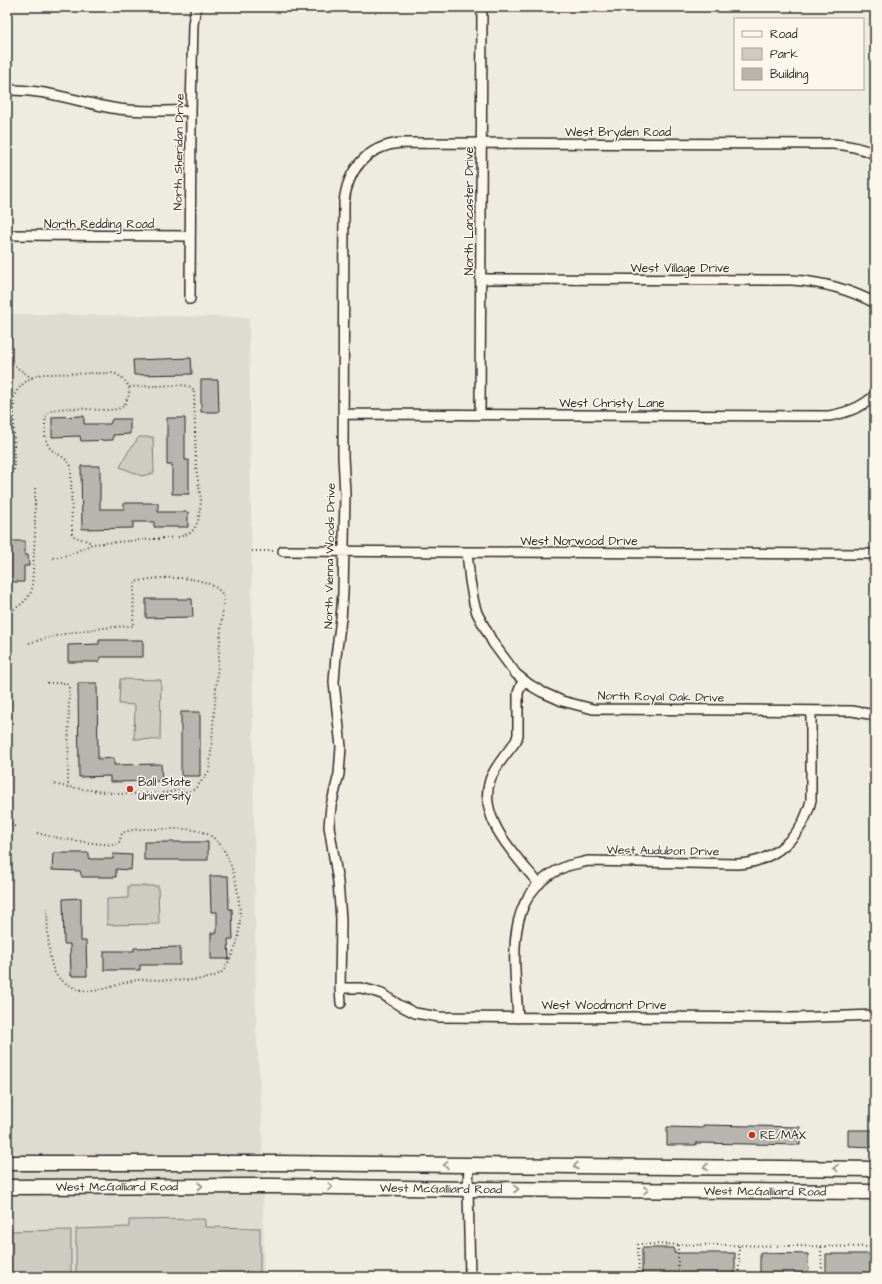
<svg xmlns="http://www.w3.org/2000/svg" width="882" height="1284" viewBox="0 0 882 1284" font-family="'Architects Daughter',sans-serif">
	<rect width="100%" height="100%" fill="#eeebe0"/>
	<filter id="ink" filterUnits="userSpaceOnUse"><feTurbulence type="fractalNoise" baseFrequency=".025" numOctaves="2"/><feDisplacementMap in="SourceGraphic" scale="8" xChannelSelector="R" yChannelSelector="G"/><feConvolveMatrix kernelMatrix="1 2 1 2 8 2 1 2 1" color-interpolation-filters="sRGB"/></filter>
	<g filter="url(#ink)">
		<!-- built -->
		<path fill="#dedbd1" d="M7,314l242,3 7,710 6,94 2,156h-257z"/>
		<!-- green -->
		<path fill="#cecbc2" stroke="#7c7b76" d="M139,437h14l1,36 -12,3 -22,-9 8,-15z
			M120,679l41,1 -1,60 -26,-1 1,-34 -16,-1z
			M128,886h30l1,38 -52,1v-26l21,-1z
			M205,1219v8l55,1v49h-184v-48l53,-2v-7z
			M71,1230v47h-64v-46z"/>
		<!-- building -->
		<path fill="#b8b5ae" stroke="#2b2b2b" d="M191,358l1,16 -58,1 -1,-15z
			M201,380h17l1,32h-18z
			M84,416v8h26l2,-5h18v15l-17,1v5l-32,1 -1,-5 -28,1v-20z
			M167,418h18v42h4v34h-17v-29h-5z
			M81,466h19v43h24v-6h34v9h30v15h-34v-5h-21v6l-51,1z
			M7,541h18v14h3l1,11h-5v16h-17z
			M146,599h46l1,18 -47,1z
			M99,640h44v17h-43l-1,5h-31v-17l31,-1z
			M78,683h19l1,76 16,-1v7l47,-1 1,17 -52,1v-6l-31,1z
			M181,712h19v64h-19z
			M144,842h64v18h-64z
			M53,853h36v6h24v-5l19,1 -1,15 -15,-1v8h-34l-2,-6 -28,-1z
			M210,876h18l1,33h3l1,30h-5l1,20h-18v-26h6v-21h-6z
			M81,898v43h5l1,35h-16l-1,-32h-6l-1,-45z
			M180,947v18h-40v5h-36v-19h30v-3z
			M703,1125l97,2v18l-104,-2v2h-29v-18l36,1z
			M848,1130h27v17l-27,-1z
			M642,1248h32v5h61v24h-93z
			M760,1253l48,1 1,23h-49z
			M826,1254h49v23h-49z"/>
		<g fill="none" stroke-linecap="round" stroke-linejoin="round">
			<defs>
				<path id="street" d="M7,90c38,-1 68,11 105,18 26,5 53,2 79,3
					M7,235l183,1
					M481,279l311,1c30,2 57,9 83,23
					M190,299l1,-188 2,-87 3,-17
					M343,414l486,2c17,-3 33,-8 46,-21
					M480,414l2,-407
					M283,551l592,3
					M467,552l3,29 4,22 3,10 16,30 23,31 14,11 12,7 20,9 31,8 259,2 17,3 6,3
					M523,680l-5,13v42l-2,6c-9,12 -21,25 -26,39 -13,39 27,77 49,104
					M340,988h21l12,3 9,3 17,11 16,8 24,4 142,1 52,-1 159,1 83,-3
					M341,1003l-1,-15 1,-69 -3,-37 -9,-56 2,-20 8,-32 2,-27 -7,-65 2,-26 5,-37 2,-26 2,-99 -2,-38 1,-253c3,-33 23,-57 57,-60l432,1c16,1 28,4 42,10
					M518,1018c-3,-56 -17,-127 49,-152 7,-2 14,-3 21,-5l150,3c36,-2 65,-28 73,-64v-89
					M469,1165l-1,24 2,88"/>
				<g id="primary">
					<path d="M7,1163h268l600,6"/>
					<path id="s1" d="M7,1187l266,-1 195,3 407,3"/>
				</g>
			</defs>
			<!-- street casing -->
			<use href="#street" stroke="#2b2b2b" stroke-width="12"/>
			<!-- primary casing -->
			<use href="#primary" stroke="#2b2b2b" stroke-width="17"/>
			<!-- path -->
			<path stroke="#2b2b2b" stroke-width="2" stroke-dasharray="1 3" stroke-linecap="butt" d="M7,357l9,10 16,11
				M14,470v-74c5,-11 18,-21 30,-22l69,-1c13,5 21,16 13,28 -1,3 -3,6 -6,7 -15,7 -67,-8 -74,8 -1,4 -1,8 -1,12 0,30 15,20 26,38l1,69c6,4 14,4 20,9
				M252,551h22
				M53,558l16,-3 23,-11 87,-7 11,-4 4,-4 4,-8 2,-10 1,-11 -5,-33 -2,-77 -5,-4 -8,-1 -52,2
				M7,614c10,-7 21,-12 25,-25l3,-56v-46
				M29,643c34,-10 68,-16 104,-17l1,-39 1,-5c22,-6 78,-9 89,15l-6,67 -8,100 -1,7 -12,16 -5,4 -6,1 -6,-2 -14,3 -47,1 -51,-7
				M47,683h19l3,5v3l-1,96 -16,-3
				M7,822l9,5
				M37,833c26,7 52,10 78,12l4,-2 3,-10c11,-5 27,-4 39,-4 15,0 35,-2 48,6 25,13 34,71 30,97 -1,11 -6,21 -11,31 -2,2 -3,6 -5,8 -17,15 -65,7 -86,9 -15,2 -30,10 -45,11 -12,1 -27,-6 -35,-15 -10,-12 -9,-51 -10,-68
				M678,1245v32
				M739,1246v29l7,2
				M821,1247l1,30
				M639,1277l-1,-33 237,3"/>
			<!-- street -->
			<use href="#street" stroke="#fbf7ec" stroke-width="9"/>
			<!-- primary -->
			<use href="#primary" stroke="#fbf7ec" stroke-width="14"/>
		</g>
		<!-- one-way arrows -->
		<defs><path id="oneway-chevron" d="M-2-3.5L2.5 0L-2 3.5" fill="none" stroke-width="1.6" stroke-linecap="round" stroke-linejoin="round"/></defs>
		<g stroke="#93918c">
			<use href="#oneway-chevron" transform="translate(446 1165) rotate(-179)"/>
			<use href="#oneway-chevron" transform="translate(576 1166) rotate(-180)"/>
			<use href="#oneway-chevron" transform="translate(706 1167) rotate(-180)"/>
			<use href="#oneway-chevron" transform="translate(836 1168) rotate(-179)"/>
			<use href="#oneway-chevron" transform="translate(200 1186)"/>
			<use href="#oneway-chevron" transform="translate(330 1187) rotate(1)"/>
			<use href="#oneway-chevron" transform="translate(516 1189)"/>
			<use href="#oneway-chevron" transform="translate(646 1190)"/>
		</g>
	</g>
	<!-- markers -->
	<g fill="#c8321e" stroke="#fbf7ec" stroke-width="1.5">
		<circle cx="130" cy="789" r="4"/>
		<circle cx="752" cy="1135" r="4"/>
	</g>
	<g text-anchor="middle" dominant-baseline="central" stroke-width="3" stroke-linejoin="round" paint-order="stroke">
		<!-- street labels -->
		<g font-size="12" fill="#2b2b2b" stroke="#fbf7ec">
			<text x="618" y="132">West Bryden Road</text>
			<text transform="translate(179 152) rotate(-89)">North Sheridan Drive</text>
			<text transform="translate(469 211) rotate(-90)">North Lancaster Drive</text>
			<text x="99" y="224">North Redding Road</text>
			<text x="680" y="268">West Village Drive</text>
			<text x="612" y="403">West Christy Lane</text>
			<text x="579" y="541">West Norwood Drive</text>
			<text transform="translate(330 556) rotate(-89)">North Vienna Woods Drive</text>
			<text transform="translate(661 697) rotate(1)">North Royal Oak Drive</text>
			<text transform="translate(663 851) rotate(1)">West Audubon Drive</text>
			<text x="604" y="1005">West Woodmont Drive</text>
			<text stroke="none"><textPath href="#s1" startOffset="110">West McGalliard Road</textPath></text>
			<text stroke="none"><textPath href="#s1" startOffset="434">West McGalliard Road</textPath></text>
			<text stroke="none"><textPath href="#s1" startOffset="758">West McGalliard Road</textPath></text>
		</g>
		<!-- poi labels -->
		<g font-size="12" fill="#2b2b2b" stroke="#fbf7ec" text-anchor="start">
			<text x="138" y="782">Ball State<tspan x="138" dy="14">University</tspan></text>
			<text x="760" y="1135">RE/MAX</text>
		</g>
	</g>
	<!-- margin -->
	<rect width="882" height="1284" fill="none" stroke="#fbf7ec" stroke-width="24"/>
	<rect x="12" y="12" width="858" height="1260" fill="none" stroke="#2b2b2b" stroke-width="1.5" filter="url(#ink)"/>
	<!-- legend -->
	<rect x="734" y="18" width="130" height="72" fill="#fbf7ec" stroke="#a8a59f"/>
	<rect x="742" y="31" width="20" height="6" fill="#fbf7ec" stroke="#a8a59f"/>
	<text x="770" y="38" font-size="12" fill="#2b2b2b">Road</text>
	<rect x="742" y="48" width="20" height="12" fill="#cecbc2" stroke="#a8a59f"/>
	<text x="770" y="58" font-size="12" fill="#2b2b2b">Park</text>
	<rect x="742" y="68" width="20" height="12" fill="#b8b5ae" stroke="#a8a59f"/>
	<text x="770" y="78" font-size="12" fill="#2b2b2b">Building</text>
</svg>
